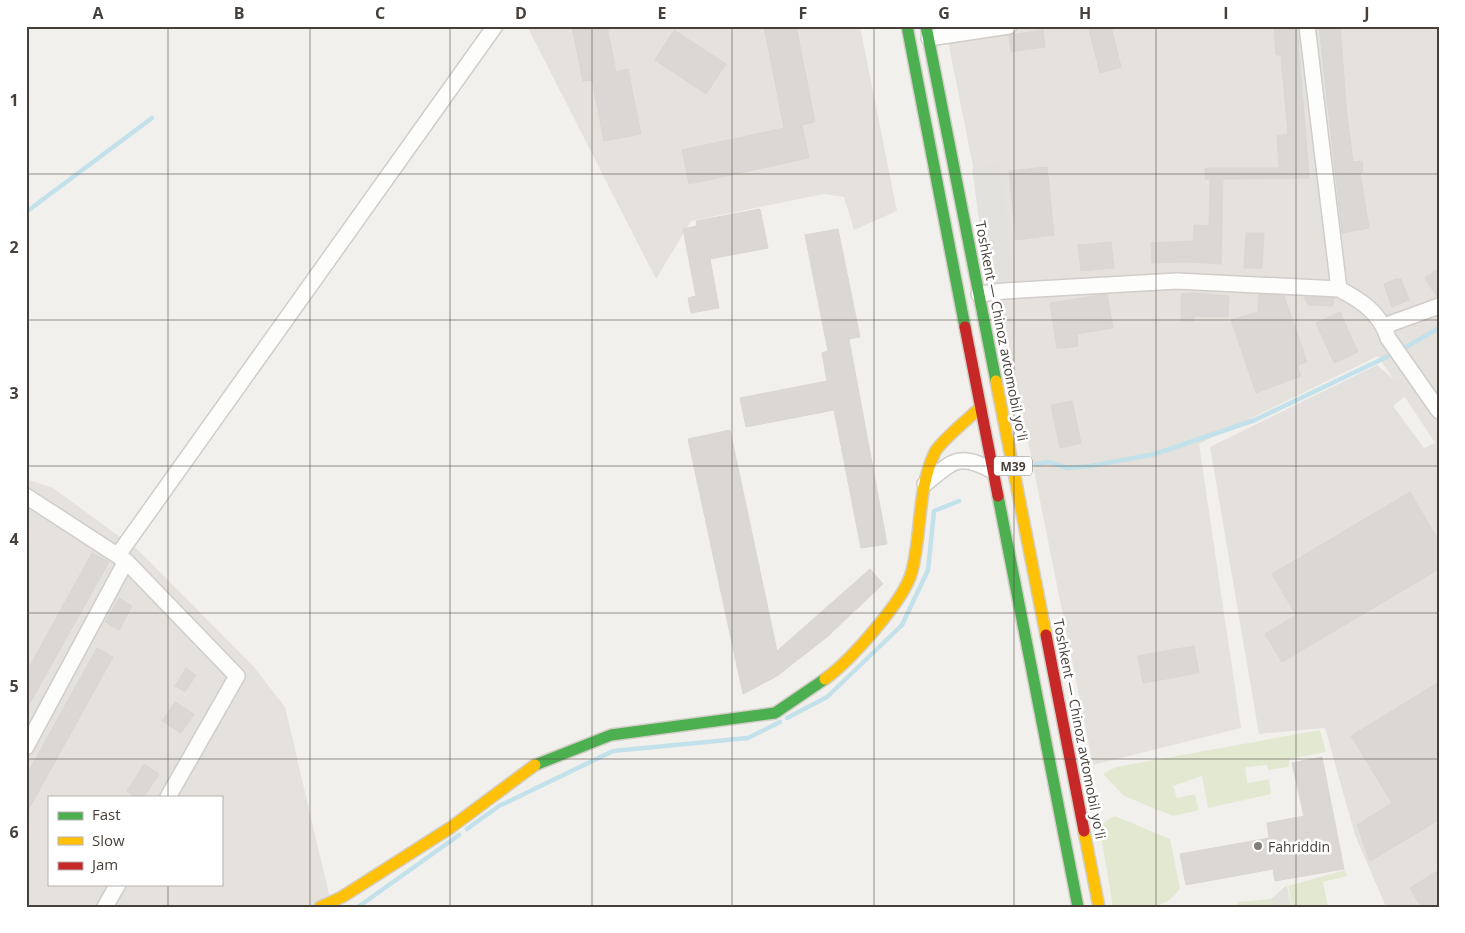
<svg xmlns="http://www.w3.org/2000/svg" width="1465" height="933" viewBox="0 0 1465 933" font-family="'Open Sans',sans-serif">
	<rect width="100%" height="100%" fill="#f2f0ed"/>
	<!-- residential -->
	<path fill="#e5e1dc" fill-rule="evenodd" d="M527,26h333l37,185 -43,19 -10,-33 -20,-3 -133,27 -35,58z
		M945,26h494v423l-61,-93 -179,88 42,284 -148,37z
		M26,479l27,9 85,62 116,117 31,40 47,200h-306zM49,797h172v87h-172z"/>
	<!-- industrial -->
	<path fill="#e3e0dd" d="M1377,365l32,28 -16,13 31,42 15,-7v466h-53l-31,-72 -30,-107 -66,6 -49,-287z"/>
	<!-- green -->
	<path fill="#e3e9d0" d="M1320,730l6,22 -37,7v8l-21,3 -1,-5 -22,2 2,16 22,-4 2,15 -63,14 -6,-32 -29,10 4,12 18,-4 4,16 -26,6 -49,-20 -21,-22 13,-7z
		M1115,816l55,23 10,49c-17,26 -40,19 -67,19l-13,-77 5,-9z
		M1345,870l2,6 -24,6 5,25h-36l-4,-21z
		M1271,899l2,8h-36l1,-5z"/>
	<!-- parking -->
	<path fill="#e3e1de" d="M998,163l19,130 -27,6 -18,-130z
		M1287,885l4,22h-18l-2,-8z"/>
	<g fill="none" stroke-linecap="round" stroke-linejoin="round">
		<!-- stream -->
		<path stroke="#c2e1ea" stroke-width="4.5" d="M26,212l126,-94
			M1036,464l13,-2 18,6 24,-2 64,-12 100,-34 144,-69 40,-23
			M787,718l40,-21 75,-72 26,-55 6,-59 25,-10
			M467,829l32,-23 114,-55 135,-13 32,-16
			M358,907l101,-72"/>
	</g>
	<!-- building -->
	<path fill="#dad7d4" stroke="#dad6d3" d="M572,26h35l9,46 12,-3 13,65 -37,7 -12,-61 -9,1z
		M764,26h32l19,96 -13,3 7,33 -120,26 -7,-34 102,-22z
		M1098,26h13l10,41 -21,6 -11,-44z
		M1274,26h23l12,152 -86,1 -2,85 -36,-2 -33,1 -1,-20 42,-2 1,-16 15,1 1,-47h-5v-11h74l-2,-32 11,-2 -7,-79h-5z
		M1319,26l21,1 7,89 6,46 9,-1 1,11 -3,1 9,55 -27,5z
		M674,30l52,34 -20,30 -51,-34z
		M1043,30l2,17 -34,5 -2,-17z
		M1047,167l7,68 -38,5 -7,-69z
		M760,209l8,39 -58,11 9,49 -28,5 -3,-15 8,-2 -13,-67 14,-3 -1,-5z
		M838,229l22,108 -11,2 38,205 -26,4 -27,-138 -88,17 -6,-29 87,-17 -5,-28 6,-2 -23,-116z
		M1246,233h18l-2,35h-18z
		M1111,242l3,26 -33,3 -3,-26z
		M1439,268v29h-2l-12,-19z
		M1396,279h5l8,21 -17,7 -8,-23z
		M1194,293l35,3 -1,21 -34,-1v5h-13v-27z
		M1107,294l6,34 -36,6 1,12 -21,3 -7,-46z
		M1259,294l25,2 23,66 -10,3 4,11 -45,17 -25,-73 27,-8z
		M1304,297l30,1 -1,8 -25,-1z
		M1340,312l18,40 -24,11 -18,-40z
		M1072,401l9,42 -21,5 -9,-43z
		M730,430l47,221 93,-82 13,15 -56,53 -50,39 -34,18 -55,-255z
		M1410,492l29,49v28l-157,93 -17,-28 31,-19 -24,-41z
		M92,553l17,9 -83,148v-37z
		M119,598l13,8 -13,24 -14,-8z
		M1194,646l5,27 -56,10 -5,-27z
		M97,648l16,9 -87,157v-38z
		M186,668l10,7 -11,17 -10,-6z
		M1439,682v138l-69,41 -13,-36 35,-22 -41,-67z
		M175,702l19,12 -13,19 -19,-12z
		M1322,757l22,112 -69,12 -2,-12 -87,16 -6,-31 89,-16 -2,-15 37,-7 -12,-53z
		M144,764l15,10 -15,23h-8l-9,-6z
		M1439,870v37h-18l-11,-19z"/>
	<g fill="none" stroke-linecap="round" stroke-linejoin="round">
		<defs>
			<path id="street" d="M1307,26l32,263
				M929,38l80,-12
				M979,294l25,-3 173,-10 162,8c22,11 42,25 49,49l51,73
				M1384,326l55,-20
				M925,484c28,-23 33,-32 68,-13
				M26,496l100,65 111,115 -69,121
				M118,555l377,-529
				M26,747l100,-186
				M105,907l13,-23"/>
			<path id="fast" d="M907,26l58,301
				M926,26l70,355
				M998,496l80,411
				M535,765l76,-30 164,-22 50,-34"/>
			<path id="slow" d="M996,381l50,254
				M825,679c24,-17 80,-79 87,-108 10,-40 5,-81 23,-119 6,-11 35,-35 46,-45
				M1084,831l15,76
				M320,907l22,-10 108,-69 85,-63"/>
			<path id="jam" d="M965,327l33,169
				M1046,635l38,196"/>
		</defs>
		<!-- street casing -->
		<use href="#street" stroke="#d0cdca" stroke-width="18"/>
		<!-- fast casing -->
		<use href="#fast" stroke="#d3cec7" stroke-width="14"/>
		<!-- slow casing -->
		<use href="#slow" stroke="#d3cec7" stroke-width="14"/>
		<!-- jam casing -->
		<use href="#jam" stroke="#d3cec7" stroke-width="14"/>
		<!-- street -->
		<use href="#street" stroke="#fdfdfc" stroke-width="15"/>
		<!-- fast -->
		<use href="#fast" stroke="#4caf50" stroke-width="11"/>
		<!-- slow -->
		<use href="#slow" stroke="#ffc107" stroke-width="11"/>
		<!-- jam -->
		<use href="#jam" stroke="#c62828" stroke-width="11"/>
	</g>
	<!-- grid -->
	<path fill="none" stroke="#473f39" stroke-width="1" stroke-opacity="0.55" d="M168,26v771M310,26v881M450,26v881M592,26v881M732,26v881M874,26v881M1014,26v881M1156,26v881M1296,26v881M26,174h1413M26,320h1413M26,466h1413M26,613h1413M26,759h1413M168,884v23"/>
	<!-- markers -->
	<circle fill="#837d78" stroke="#fff" stroke-width="2" cx="1258" cy="846" r="5"/>
	<g text-anchor="middle" dominant-baseline="central" stroke-width="5" stroke-linejoin="round" paint-order="stroke">
		<!-- shield labels -->
		<rect fill="#fff" stroke="#7e7974" stroke-width="1" x="994" y="456.5" width="38" height="19" rx="4"/>
		<g font-size="12" font-weight="bold" fill="#473f39">
			<text x="1013" y="466">M39</text>
		</g>
		<!-- street labels -->
		<g font-size="14" fill="#473f39" stroke="#fff">
			<text transform="translate(1002 331) rotate(79)">Toshkent — Chinoz avtomobil yoʻli</text>
			<text transform="translate(1080 729) rotate(79)">Toshkent — Chinoz avtomobil yoʻli</text>
		</g>
		<!-- poi labels -->
		<g font-size="14" fill="#473f39" stroke="#fff" text-anchor="start">
			<text x="1268" y="846">Fahriddin</text>
		</g>
	</g>
	<!-- border -->
	<rect width="1465" height="933" fill="none" stroke="#ffffff" stroke-width="55"/>
	<!-- legend -->
	<rect x="48" y="796" width="175" height="90" fill="#ffffff" stroke="#b5b2b0"/>
	<rect x="58" y="812" width="25" height="8" fill="#4caf50" stroke="#b5b2b0"/>
	<text x="92" y="820" font-size="15" fill="#473f39">Fast</text>
	<rect x="58" y="837" width="25" height="8" fill="#ffc107" stroke="#b5b2b0"/>
	<text x="92" y="846" font-size="15" fill="#473f39">Slow</text>
	<rect x="58" y="862" width="25" height="8" fill="#c62828" stroke="#b5b2b0"/>
	<text x="92" y="870" font-size="15" fill="#473f39">Jam</text>
	<rect x="28" y="28" width="1410" height="878" fill="none" stroke="#473f39" stroke-width="2"/>
	<g font-size="16" text-anchor="middle" font-weight="bold" fill="#473f39">
		<text x="98" y="19">A</text>
		<text x="239" y="19">B</text>
		<text x="380" y="19">C</text>
		<text x="521" y="19">D</text>
		<text x="662" y="19">E</text>
		<text x="803" y="19">F</text>
		<text x="944" y="19">G</text>
		<text x="1085" y="19">H</text>
		<text x="1226" y="19">I</text>
		<text x="1367" y="19">J</text>
		<text x="14" y="106">1</text>
		<text x="14" y="253">2</text>
		<text x="14" y="399">3</text>
		<text x="14" y="545">4</text>
		<text x="14" y="692">5</text>
		<text x="14" y="838">6</text>
	</g>
</svg>
